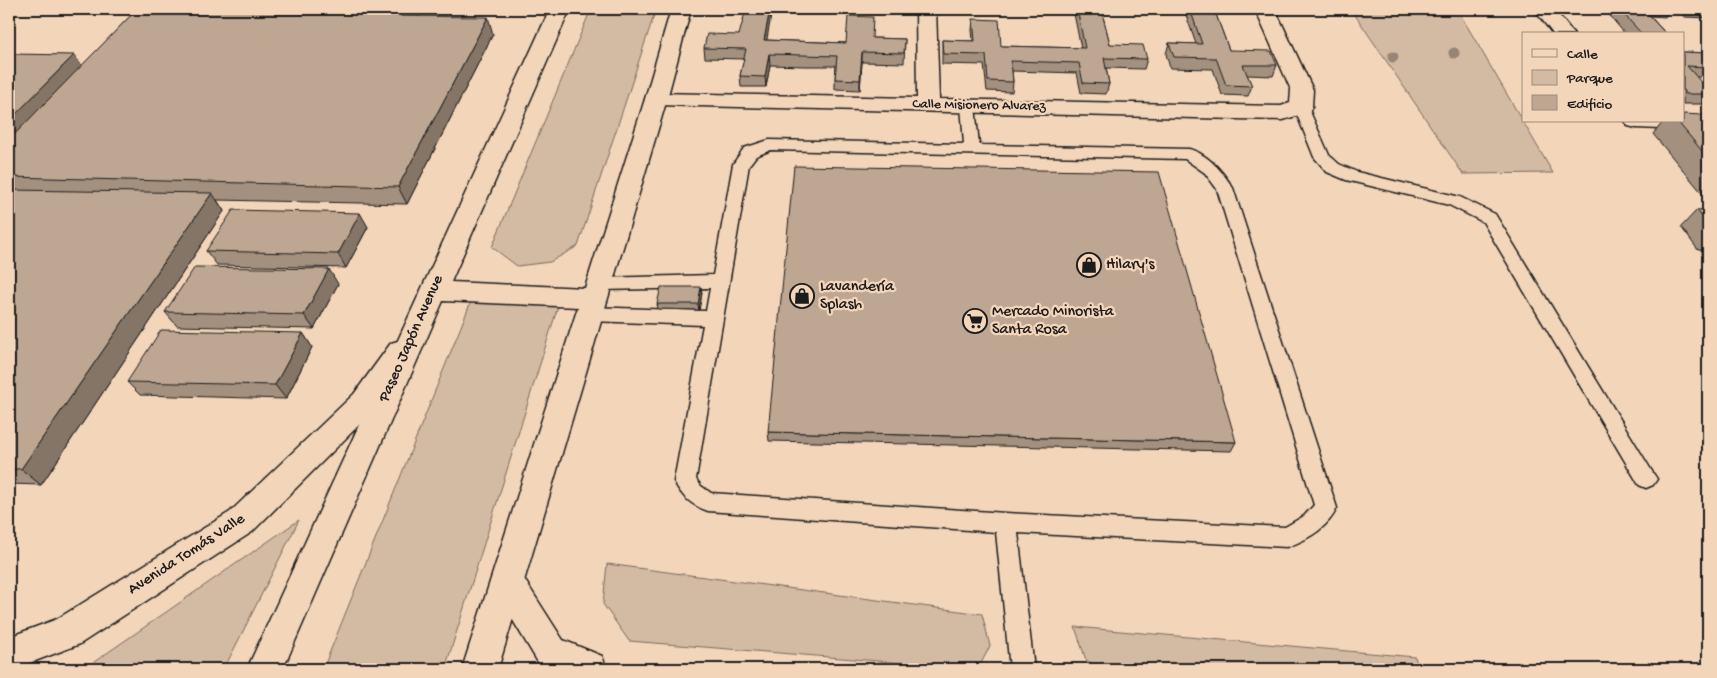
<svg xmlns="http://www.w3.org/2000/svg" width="1717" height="678" viewBox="0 0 1717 678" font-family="'Gochi Hand',sans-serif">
	<rect width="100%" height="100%" fill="#f3d5b9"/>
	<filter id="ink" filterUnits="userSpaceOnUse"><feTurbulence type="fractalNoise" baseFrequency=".02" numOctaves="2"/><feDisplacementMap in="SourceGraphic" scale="10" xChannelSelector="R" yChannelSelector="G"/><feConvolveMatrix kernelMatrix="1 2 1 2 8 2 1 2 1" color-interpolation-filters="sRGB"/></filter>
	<g filter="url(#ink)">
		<!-- green -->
		<path fill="#d3baa2" stroke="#786b5f" d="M591,9h65l-78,237 -28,16 -33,4 -25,-19z
			M1351,9h106l96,164 -90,1z
			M472,299l87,4 -114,366h-122z
			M299,520l-75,149h-140z
			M607,564l375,50 8,32 -12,23 -349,-28 -26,-37z
			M1075,627l340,30 4,12h-316l-17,-9z"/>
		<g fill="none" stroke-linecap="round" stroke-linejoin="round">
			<defs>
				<path id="service" d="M968,102l5,1 2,3 4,39 210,4c19,5 34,23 44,39l104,320c-9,20 -30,32 -50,39l-269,-14 16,136h-24l-14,-137 -288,-21c-17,-6 -26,-14 -34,-30l29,-156 -114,-4 -6,-2 -3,-5 3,-5 6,-2 117,4 4,-23 -111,2 -6,-1 -3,-5 3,-5 6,-1 114,-3 20,-111 11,-16 25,-8 195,4 -3,-38 2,-3zM771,150l414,9 20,14 12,16 97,316 -10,11 -19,11 -279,-14 -295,-20 -10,-7 -5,-7 53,-314 7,-9z
					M1301,102l5,2 2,3 21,48 10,9 18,8 103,25 35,17 158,259 4,6 -4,6 -7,3 -7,-3 -156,-263 -34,-17 -103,-25 -19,-8 -13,-15 -20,-50 2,-3z"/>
				<path id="minor" d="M916,9h20l3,90 342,7 9,-3 1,-13 -36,-81h20l38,81 -1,17 -3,5 -26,8 -627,-15 -8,-1 -3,-5 3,-5 8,-1 261,5z
					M1534,9h20l20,25h-21z
					M1683,116l25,1v14l-72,-3 -8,-2 -3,-5h58z"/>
				<path id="tertiary" d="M401,340l10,3 4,8 -41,59 -122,122 -172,112 -66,25h-5v-32l48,-18 173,-107 124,-118 37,-51z"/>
				<path id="secondary" d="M507,566l12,5 44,69 39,16 5,13h-57l-11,-5 -49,-82 5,-11z"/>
				<path id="primary" d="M550,9h20l-119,273 134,6 60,-189 26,-90h20l-24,90 -169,570h-36l116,-362 -135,-6 -160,368h-36z"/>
			</defs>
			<!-- service casing -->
			<use href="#service" stroke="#1c1c1c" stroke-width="3"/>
			<!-- minor casing -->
			<use href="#minor" stroke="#1c1c1c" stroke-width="3"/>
			<!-- tertiary casing -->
			<use href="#tertiary" stroke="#1c1c1c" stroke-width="3"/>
			<!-- secondary casing -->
			<use href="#secondary" stroke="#1c1c1c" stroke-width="3"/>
			<!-- primary casing -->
			<use href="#primary" stroke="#1c1c1c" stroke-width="3"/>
			<!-- service -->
			<use href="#service" fill="#f3d5b9" fill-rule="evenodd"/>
			<!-- minor -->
			<use href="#minor" fill="#f3d5b9" fill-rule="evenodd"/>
			<!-- tertiary -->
			<use href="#tertiary" fill="#f3d5b9" fill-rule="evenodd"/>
			<!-- secondary -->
			<use href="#secondary" fill="#f3d5b9" fill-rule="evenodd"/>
			<!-- primary -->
			<use href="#primary" fill="#f3d5b9" fill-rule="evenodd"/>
		</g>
		<!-- trees -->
		<g fill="#968575">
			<circle cx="1454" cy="53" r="5.5"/>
			<circle cx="1393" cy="57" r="5.5"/>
		</g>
		<!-- wall -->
		<path fill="#a3907e" stroke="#1c1c1c" d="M137,9h286l-5,7 75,18 -86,170 -190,-4 7,11 -183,274 -32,-1v-430l73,12z
			M772,9l-6,31 80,3 26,-5 33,1 -1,24 -42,-1 -2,28 -25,-1v-10l1,-13h-32l-34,-1 -4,22h-25l-1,-11 4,-17 -39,-1 -1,-10 35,-13z
			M1073,9h55h-27l9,35 37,15 -3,10 -38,-1 3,16 -3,10 -25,-1 -4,-20 -65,-2 1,11 -1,10 -25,-1 -3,-26 -42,-1v-24l31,1 -1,-11 1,-11 28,27 80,2z
			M1184,9h30l15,41 48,15 -4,11 -26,-1 5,11 -4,10 -26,-1 -9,-26 -43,-1 -4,-14 3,-11 27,1z
			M1565,9h106l-6,8 -15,-1 16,18h-41l-19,-23 -40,-1z
			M1676,9h32v9l-24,-1z
			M1683,52l25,1v24h-12l12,13v9l-5,5h-20z
			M1708,120v79h-1l-54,-65 11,-13z
			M1697,210h11v41l-10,-1 -17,-23z
			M368,227l-22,41 -129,-3 -11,-14z
			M338,284l-24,45 -137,-3 -12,-14z
			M702,293l-3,17 -41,-1 -1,-5z
			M303,333l9,14 -26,52 -146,-4 -13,-13z
			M768,432l468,10 -5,9 -462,-10z"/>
		<!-- shaded-wall -->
		<path fill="#857566" stroke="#1c1c1c" d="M405,9h18l-15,23 -7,-16z
			M770,9h2l-7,42 -1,-11z
			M488,17l5,17 -86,170 -9,-17z
			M862,52v10l-2,28v-10z
			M769,54l1,11 -4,22 -1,-10z
			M74,55l12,17 -77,82v-33z
			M212,193l12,18 -183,274 -20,-16z
			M360,213l8,14 -22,41 -8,-14z
			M329,269l9,15 -24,45 -10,-14z
			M701,287l1,6 -3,17 -1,-6z
			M303,333l9,14 -26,52 -11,-14z"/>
		<!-- building -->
		<path fill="#bea792" stroke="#1c1c1c" d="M137,9h268l-4,7 87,1 -90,170 -389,-10v-37z
			M746,9h24l-6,31 82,3 2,-27 25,1 -1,21 33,1 -1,14 -42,-1 -2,28 -25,-1 2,-23 -68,-2 -4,23 -25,-1 6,-27 -42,-1 3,-14 32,1z
			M1077,9h24l9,35 33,1 4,14 -43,-1 5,26 -26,-1 -4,-20 -68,-2 2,21 -25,-1 -2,-26 -43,-1 -1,-14 33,1 -2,-22 26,1 2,26 84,2z
			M1190,9h24l15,41 42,1 6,14h-34l9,21 -26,-1 -10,-27 -42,-1 -5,-14 33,1z
			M1619,9h24l23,25h-24z
			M1683,52l25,1v14l-21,-1 21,24v4h-22l-3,-4z
			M9,54l65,1 -65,66z
			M1683,114l20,1 5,5v38l-31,-37h6z
			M794,166l365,6 77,270 -468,-10z
			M9,190l203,3 -191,276h-12z
			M233,210l127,3 -22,41 -132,-3z
			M1697,210h11v15z
			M195,267l134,2 -25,46 -139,-3z
			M661,287h40l-3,17h-41z
			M161,330l142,3 -28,52 -148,-3z"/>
	</g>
	<!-- icons -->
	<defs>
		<symbol id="shop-ring" viewBox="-11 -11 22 22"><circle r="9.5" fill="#f3d5b9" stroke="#1c1c1c" stroke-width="1.5"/><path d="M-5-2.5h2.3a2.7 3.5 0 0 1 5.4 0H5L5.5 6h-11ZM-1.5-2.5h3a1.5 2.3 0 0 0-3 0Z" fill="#1c1c1c"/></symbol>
		<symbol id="supermarket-ring" viewBox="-11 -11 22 22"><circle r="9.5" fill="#f3d5b9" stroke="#1c1c1c" stroke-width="1.5"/><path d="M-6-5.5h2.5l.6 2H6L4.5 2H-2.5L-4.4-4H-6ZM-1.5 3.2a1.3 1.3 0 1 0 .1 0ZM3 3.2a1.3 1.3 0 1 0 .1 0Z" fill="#1c1c1c"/></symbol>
	</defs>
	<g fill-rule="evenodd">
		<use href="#shop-ring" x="1075" y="251" width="28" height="28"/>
		<use href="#shop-ring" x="788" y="282" width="28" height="28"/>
		<use href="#supermarket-ring" x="961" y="307" width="28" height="28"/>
	</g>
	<g text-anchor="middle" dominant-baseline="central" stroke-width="4.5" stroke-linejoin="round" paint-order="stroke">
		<!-- far-street labels -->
		<g font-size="14" fill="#1c1c1c" stroke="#f3d5b9">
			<text transform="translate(979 106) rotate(1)">Calle Misionero Alvarez</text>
		</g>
		<!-- poi labels -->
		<g font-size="16" fill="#1c1c1c" stroke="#f3d5b9" text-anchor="start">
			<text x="1106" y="265">Hilary's</text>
			<text x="820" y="287">Lavandería<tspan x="820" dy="18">Splash</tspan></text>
			<text x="992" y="312">Mercado Minorista<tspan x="992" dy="18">Santa Rosa</tspan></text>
		</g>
		<!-- street labels -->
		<g font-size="16" fill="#1c1c1c" stroke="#f3d5b9">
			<text transform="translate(412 339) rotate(-66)">Paseo Japón Avenue</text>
			<text transform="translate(187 555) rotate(-33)">Avenida Tomás Valle</text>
		</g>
	</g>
	<!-- margin -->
	<rect width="1717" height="678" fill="none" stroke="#f3d5b9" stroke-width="30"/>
	<rect x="15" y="15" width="1687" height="648" fill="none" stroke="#1c1c1c" stroke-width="2" filter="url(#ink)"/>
	<!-- legend -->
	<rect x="1522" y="32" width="162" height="90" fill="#f3d5b9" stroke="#9d8b7a"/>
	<rect x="1532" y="49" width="25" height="8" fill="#f3d5b9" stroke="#9d8b7a"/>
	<text x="1567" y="58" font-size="15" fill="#1c1c1c">Calle</text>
	<rect x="1532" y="70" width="25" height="15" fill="#d3baa2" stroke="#9d8b7a"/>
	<text x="1567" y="82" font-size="15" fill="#1c1c1c">Parque</text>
	<rect x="1532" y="95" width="25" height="15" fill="#bea792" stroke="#9d8b7a"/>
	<text x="1567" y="108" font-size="15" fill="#1c1c1c">Edificio</text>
</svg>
